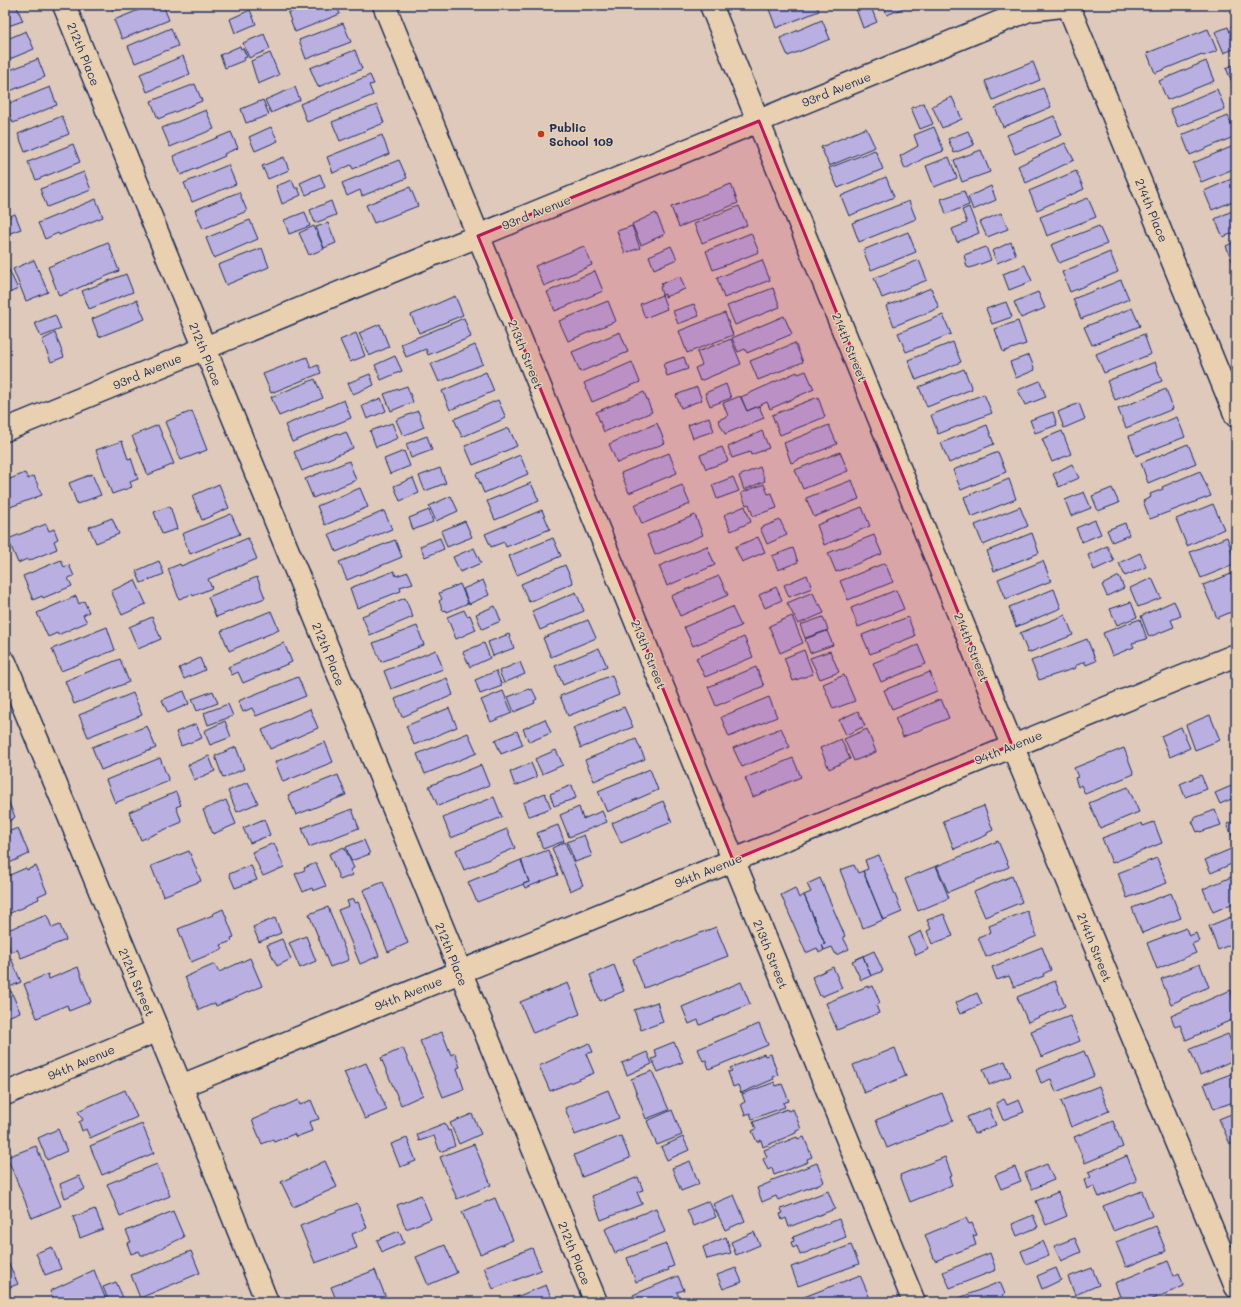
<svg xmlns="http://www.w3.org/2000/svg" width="1241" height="1307" viewBox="0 0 1241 1307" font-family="Mali,sans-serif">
	<rect width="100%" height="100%" fill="#dfc9ba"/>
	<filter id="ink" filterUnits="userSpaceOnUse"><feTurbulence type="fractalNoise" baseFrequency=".025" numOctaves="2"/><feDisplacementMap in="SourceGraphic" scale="8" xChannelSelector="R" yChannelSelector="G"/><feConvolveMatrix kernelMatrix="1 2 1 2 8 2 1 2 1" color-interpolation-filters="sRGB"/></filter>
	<g filter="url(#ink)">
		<!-- building -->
		<path fill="#b9afe0" stroke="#1b2f5e" d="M9,5h7l7,16 -18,6v-20z
			M111,5h17l-15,6z
			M151,5h12l6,15 -47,19 -8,-19z
			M307,5h29l4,9 -45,18 -7,-19z
			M780,5h36l3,6 -43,17 -7,-19z
			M842,5h12l-11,4z
			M858,5h12l7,17 -14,6 -8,-22z
			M883,5h22l1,2 -19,8z
			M910,5h15l-13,5z
			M250,10l6,14 -21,9 -5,-14z
			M822,20l8,19 -42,17 -8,-18z
			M343,23l8,19 -45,17 -7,-19z
			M1236,23v15l-5,-12z
			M1228,27l8,21 -12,5 -9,-21z
			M171,28l7,18 -43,17 -7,-17z
			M1208,29l9,22 -14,5 -1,-2 -47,19 -8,-20z
			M26,31l8,18 -29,12v-21z
			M264,34l6,15 -21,9 -6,-15z
			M240,46l1,3 2,-1 4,9 -3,1 1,2 -20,8 -5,-13z
			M355,50l7,19 -44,18 -8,-19z
			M270,53l9,22 -21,9 -7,-23z
			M183,56l7,18 -43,18 -7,-18z
			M38,59l7,18 -40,16v-21z
			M1206,61l8,20 -47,19 -8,-19z
			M1033,62l7,18 -47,20 -8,-19z
			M1236,64v16l-4,2 -6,-14z
			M370,75l4,9 -5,1 4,10 -66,27 -7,-18z
			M195,84l7,17 -44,18 -7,-18z
			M50,87l7,18 -44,18 -8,-18z
			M295,87l5,13 -29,13 -6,-13z
			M1043,88l8,19 -48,20 -8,-19z
			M1217,89l8,20 -47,18 -8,-18z
			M952,97l10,22 -20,9 -10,-22z
			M263,100l6,15 -23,8 -5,-14z
			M924,103l9,21 -13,5 -9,-21z
			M377,105l7,18 -44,18 -8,-19z
			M206,110l8,19 -44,18 -8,-19z
			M62,116l7,18 -44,18 -7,-18z
			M1054,116l8,19 -47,19 -8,-19z
			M1228,116l8,20 -46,19 -8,-20z
			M271,127l7,14 -23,10 -6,-14z
			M934,127l10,24 -20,7 -19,11 -5,-13 18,-10 -4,-11z
			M866,128l9,19 -46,19 -8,-19z
			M968,131l6,14 -20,8 -6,-14z
			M231,132l7,16 -14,6 1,2 -44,19 -8,-19z
			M382,135l7,19 -36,15 -2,-4 -18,8 -6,-16z
			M1065,143l9,17 -48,23 -8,-17z
			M73,144l7,18 -44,18 -8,-18z
			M1236,145v23l-35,14 -8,-19z
			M875,150l8,19 -45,19 -9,-20z
			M981,150l9,22 -28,10 -8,-22z
			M284,157l5,13 -21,9 -6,-13z
			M949,157l8,21 -23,9 -8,-21z
			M399,160l8,18 -45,18 -2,-6 -13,6 -5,-13z
			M228,165l8,19 -44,18 -8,-19z
			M1076,171l8,18 -47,21 -8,-19z
			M84,172l7,18 -44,17 -7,-18z
			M320,174l5,13 -19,8 -6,-12z
			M886,177l8,20 -45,19 -8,-20z
			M1236,177v23l-24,10 -8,-19z
			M292,180l3,8h3l3,7 -19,9 -6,-18z
			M731,184l7,19 -59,24 -8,-20z
			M991,186l5,14 -23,10 -5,-13z
			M410,187l8,19 -44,17 -8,-18z
			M5,189l4,10 -4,2z
			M964,191l5,14 -23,9 -5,-15z
			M239,192l8,19 -44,18 -8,-19z
			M1088,198l8,19 -49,19 -7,-19z
			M96,199l7,18 -44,18 -1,-2 -13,6 -7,-16z
			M331,201l5,14 -21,8 -5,-13z
			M909,201l7,18 -57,23 -7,-19z
			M739,206l8,19 -45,18 -8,-19z
			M969,207l10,26 -22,9 -5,-13 15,-6 -5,-13z
			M1236,209v23l-13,5 -8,-18z
			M305,212l5,14 -21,8 -5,-14z
			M656,213l9,21 -24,11 -9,-21z
			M1001,213l7,16 -21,8 -7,-15z
			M15,214l6,15 -16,6v-17z
			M250,220l8,19 -44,19 -8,-20z
			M328,223l8,20 -12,5 -8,-21z
			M314,226l10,23 -15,6 -10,-22z
			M632,226l8,22 -15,5 -8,-22z
			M1099,226l8,18 -48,19 -8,-18z
			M908,232l8,20 -45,18 -8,-20z
			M751,233l8,19 -46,18 -7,-19z
			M1236,241v23l-2,1 -8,-19z
			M108,242l11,29 -60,25 -11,-29z
			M1011,242l5,13 -19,8 -5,-12z
			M584,246l8,19 -48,21 -9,-20z
			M671,246l6,13 -23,10 -5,-13z
			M986,247l5,13 -21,8 -3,-1 -3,-12z
			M262,248l7,19 -43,18 -8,-20z
			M1110,252l8,20 -48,20 -8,-20z
			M34,260l14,32 -22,9 -13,-32z
			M762,260l8,20 -46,18 -7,-20z
			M919,260l8,20 -45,18 -8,-20z
			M1025,265l7,16 -23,9 -6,-16z
			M9,270l9,19 -13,6v-24z
			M595,271l8,20 -48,20 -8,-19z
			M126,274l7,18 -44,17 -7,-18z
			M680,276l5,13 -20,8v-3l-3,1 -2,-8 2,-1 -1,-2z
			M1121,280l8,19 -48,20 -8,-20z
			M773,288l7,19 -45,18 -8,-19z
			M931,288l8,20 -45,18 -8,-20z
			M1038,292l7,16 -24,10 -7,-16z
			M662,295l5,14 -22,9 -5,-14z
			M455,296l8,19 -44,18 -8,-18z
			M137,300l8,19 -46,18 -7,-18z
			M608,301l8,20 -48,20 -9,-20z
			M1006,302l6,15 -20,7 -6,-15z
			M694,304l5,12 -21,8 -5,-13z
			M1132,308l8,18 -48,19 -8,-18z
			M725,313l8,22 -46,18 -8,-22z
			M55,315l6,14 -20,8 -6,-14z
			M943,315l8,19 -45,18 -8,-19z
			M784,316l8,18 -45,19 -2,-4 -7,3 -6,-14z
			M464,318l7,19 -43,18 -2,-6 -20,8 -5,-13z
			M1018,321l8,23 -23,8 -8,-23z
			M380,324l9,23 -20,9 -10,-23z
			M620,332l8,20 -48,20 -8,-20z
			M55,333l9,24 -13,5 -9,-22z
			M356,333l9,23 -15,6 -10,-22z
			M1144,334l7,20 -47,19 -8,-19z
			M731,339l10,25 -41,17 -5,-13 7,-3 -5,-13z
			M953,342l8,20 -45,18 -8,-20z
			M795,343l8,19 -45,18 -8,-19z
			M475,345l8,19 -44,18 -8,-18z
			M1029,355l6,15 -19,8 -6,-16z
			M395,356l7,15 -21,9 -6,-15z
			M307,357l4,11 7,-3 3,8 -50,20 -8,-19z
			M684,357l4,12 -21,7 -4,-12z
			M632,362l8,20 -48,20 -8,-19z
			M1155,362l7,19 -47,19 -8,-19z
			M964,369l8,20 -45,18 -8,-20z
			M806,371l8,18 -44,20 -3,-7 -20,9 -6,-14 56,-25 1,2z
			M486,372l8,19 -44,19 -8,-19z
			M370,374l4,11 -21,9 -5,-11z
			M315,379l8,19 -44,18 -8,-19z
			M1040,381l6,16 -21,8 -7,-15z
			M726,384l5,14 -21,8 -5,-13z
			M407,386l6,16 -22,9 -7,-17z
			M697,387l5,13 -21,8 -5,-13z
			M1166,389l7,20 -47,19 -8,-19z
			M644,392l8,20 -48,20 -8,-20z
			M984,394l8,19 -54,21 -7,-19z
			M740,396l7,15 12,-5 5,12 -39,16 -7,-14 10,-4 -5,-13z
			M818,397l7,20 -45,18 -8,-20z
			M381,398l5,13 -19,8 -5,-13z
			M344,400l7,18 -59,24 -7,-17z
			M498,400l8,18 -44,19 -8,-18z
			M1079,403l6,16 -21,9 -6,-16z
			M192,411l15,39 -26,10 -16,-38z
			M418,411l6,16 -21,9 -7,-16z
			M1053,412l4,13 -22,8 -5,-13z
			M709,417l5,14 -21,7 -5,-13z
			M1177,417l8,20 -49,19 -7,-20z
			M392,423l6,15 -22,9 -6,-16z
			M657,423l8,20 -48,20 -8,-19z
			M158,425l16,39 -26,11 -16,-39z
			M829,425l8,19 -46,19 -7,-20z
			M987,425l7,19 -45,19 -8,-20z
			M509,428l8,18 -44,19 -8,-19z
			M762,431l7,17 -18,7 -1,-3 -18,6 -4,-11z
			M1062,431l9,23 -19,8 -10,-23z
			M346,432l7,16 -51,23 -8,-19 44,-19 1,2z
			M427,436l5,14 -21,8 -5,-14z
			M122,441l6,18 3,-1 7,21 -8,3 2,5 -20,7 -16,-44z
			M1188,444l8,19 -48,20 -7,-20z
			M722,447l6,14 -22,8 -6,-14z
			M404,451l6,15 -20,8 -6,-15z
			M840,452l8,19 -45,18 -8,-19z
			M998,452l8,20 -45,18 -8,-20z
			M669,453l8,20 -48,20 -8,-20z
			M520,455l8,19 -44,19 -8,-19z
			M349,461l7,19 -43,18 -8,-19z
			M1072,464l7,14 -20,9 -6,-13z
			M760,467l5,14 -21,9 -5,-14z
			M440,468l6,15 -21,8 -6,-15z
			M1200,471l11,25 -61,23 -7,-18 8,-4 -1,-3 13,-5 -1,-2z
			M25,473l3,6 6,-3 8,19 -37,14v-28z
			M92,474l9,21 -24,9 -8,-21z
			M733,477l6,14 -22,8 -5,-14z
			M413,478l6,15 -19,8 -6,-15z
			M1009,479l7,20 -45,18 -7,-20z
			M852,480l7,19 -45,18 -8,-19z
			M531,483l8,18 -44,19 -8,-19z
			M219,484l10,24 -27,12 -10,-24z
			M764,484l4,10 4,-1 5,15 -24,8 -4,-12 -3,1 -5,-12z
			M682,485l8,19 -48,20 -8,-19z
			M360,488l8,19 -43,18 -8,-19z
			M1112,488l7,15 -21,8 -6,-15z
			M1084,492l7,16 -20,8 -6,-16z
			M451,496l7,15 -22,10 -7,-15z
			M1213,504l11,25 -37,17 -11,-27z
			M170,506l7,23 -15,5 -8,-22z
			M745,506l6,16 -20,9 -7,-16z
			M862,507l8,19 -46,19 -7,-20z
			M1020,507l8,19 -45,19 -8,-20z
			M429,510l4,12 -20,8 -4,-12z
			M542,510l8,19 -44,18 -2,-5 -13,5 -6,-13z
			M384,511l8,18 -56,23 -7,-18z
			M231,514l9,20 -50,20 -8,-20z
			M695,515l8,20 -48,20 -8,-20z
			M112,518l7,16 -23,9 -7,-16z
			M780,520l7,15 -20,9 -7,-16z
			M1095,520l6,14 -19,8 -6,-14z
			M465,521l7,16 -25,10 -6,-16z
			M1125,523l4,12 -17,7 -5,-12z
			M46,524l3,7 5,-2 4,10 -4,2 3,8 -29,12 -1,-2 -9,4 -10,-24z
			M1032,533l7,20 -45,18 -7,-20z
			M874,535l8,19 -46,18 -8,-19z
			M758,537l7,15 -23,10 -7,-15z
			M1227,537l9,27 -35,14 -11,-26z
			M248,538l9,21 -49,20 4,9 -19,8 -1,-2 -13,5 -11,-30 12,-5 1,2z
			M440,538l4,11 -19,8 -5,-11z
			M553,538l8,18 -44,19 -8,-19z
			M395,540l7,17 -55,23 -8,-18z
			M707,546l8,19 -48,21 -8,-20z
			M1107,546l7,15 -20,9 -6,-15z
			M474,548l7,15 -21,9 -7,-15z
			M793,548l5,14 -20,8 -6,-14z
			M1140,553l6,14 -21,9 -6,-13z
			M61,560l3,7 5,-2 5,11 -6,2 4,8 -29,12 -1,-2 -9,4 -10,-24z
			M159,561l5,13 -23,9 -5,-12z
			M1043,561l8,20 -45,18 -8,-20z
			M885,563l8,19 -45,18 -8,-19z
			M565,565l8,18 -44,19 -8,-18z
			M394,571l2,5 12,-4 5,11 -13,4 1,4 -44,17 -7,-20z
			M1236,572v38l-19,8 -14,-33z
			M807,575l5,13 -23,9 -5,-12z
			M719,576l9,19 -48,21 -9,-20z
			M1119,576l5,12 -17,8 -5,-11z
			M257,577l8,21 -49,19 -8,-20z
			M1152,578l9,20 -23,9 -8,-19z
			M135,580l11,24 -24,11 -11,-24z
			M483,580l6,15 -20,9 -6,-15z
			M460,584l8,19 -21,9 -1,-2 -3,1 -4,-10 3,-2 -3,-6z
			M776,587l6,13 -17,8 -6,-13z
			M1054,589l7,19 -45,19 -7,-20z
			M896,590l8,19 -46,18 -7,-19z
			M576,592l8,19 -44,19 -8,-19z
			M813,592l5,13 2,-1 4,9 -26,11 -11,-21z
			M76,596l3,8 5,-3 5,11 -6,3 4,7 -29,13 -1,-2 -9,4 -11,-24z
			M405,598l8,19 -43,18 -8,-19z
			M1174,601l7,15 -10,4 3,7 -25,10 -8,-21z
			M1131,602l6,15 -20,8 -7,-16z
			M495,606l6,15 -19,8 -6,-15z
			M732,607l9,19 -48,20 -9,-19z
			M464,610l3,6 3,-1 6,15 -20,9 -9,-22z
			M271,611l8,19 -50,21 -8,-20z
			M1065,615l8,20 -45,18 -8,-20z
			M792,616l11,27 -23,10 -11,-27z
			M152,617l9,22 -23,10 -9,-22z
			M823,617l5,13 -23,8 -5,-13z
			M908,617l7,19 -45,18 -8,-19z
			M1140,619l7,20 -15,4 2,4 -22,9 -9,-23z
			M588,620l8,18 -45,19 -8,-19z
			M417,626l7,19 -43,17 -8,-19z
			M107,627l8,23 -54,21 -9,-22z
			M827,631l6,14 -23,8 -5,-14z
			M509,634l5,14 -21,8 -5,-14z
			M744,637l9,20 -48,20 -9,-19z
			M1087,639l9,22 -10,4 -2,-4v1l-9,4 1,2 -37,12 -8,-19z
			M284,643l8,19 -49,21 -5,-11 -6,3 -4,-8z
			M484,643l6,15 -20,9 -7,-15z
			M918,645l8,19 -45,18 -8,-19z
			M599,648l8,18 -44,19 -8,-19z
			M436,650l7,19 -52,20 -7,-18z
			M804,650l9,24 -20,7 -9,-23z
			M830,651l9,21 -19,7 -10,-21z
			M200,658l5,12 -21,9 -5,-11z
			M120,659l9,23 -55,22 -9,-23z
			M520,662l5,12 -21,9 -5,-12z
			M756,667l8,19 -48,20 -8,-19z
			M496,671l6,15 -22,8 -5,-14z
			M930,672l7,19 -45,18 -8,-19z
			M612,675l7,20 -51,21 -8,-20z
			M844,675l11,26 -22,8 -10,-25z
			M298,677l8,19 -50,20 -4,-8 -9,4 -5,-11z
			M447,678l6,17 -51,22 -7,-18z
			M529,689l1,1 2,-1 5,10 -3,2 1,2 -21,9 -6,-15z
			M184,691l5,13 -21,9 -6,-13z
			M213,691l5,12 -21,8 -5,-12z
			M503,691l9,22 -21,9 -10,-22z
			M133,693l9,22 -54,22 -9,-22z
			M769,697l8,20 -48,20 -8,-20z
			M941,699l8,19 -46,19 -8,-19z
			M228,704l5,12 -25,9 -4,-12z
			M624,707l9,20 -52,21 -8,-20z
			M449,708l8,19 -43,18 -8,-19z
			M310,709l8,19 -48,21 -8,-19z
			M858,711l7,15 -19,9 -7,-15z
			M1210,715l10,25 -25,10 -9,-25z
			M545,719l6,14 -22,9 -6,-13z
			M225,721l6,16 -21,8 -6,-14z
			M196,724l6,14 -21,8 -5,-14z
			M147,726l9,22 -55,22 -9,-23z
			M1181,727l9,21 -20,9 -9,-21z
			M781,728l9,19 -48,20 -9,-19z
			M867,729l9,23 -22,9 -10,-22z
			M517,731l6,14 -22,9 -6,-14z
			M468,733l9,20 -52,21 -8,-20z
			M636,739l9,20 -51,22 -9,-21z
			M841,739l9,20 -21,10 -9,-21z
			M325,742l8,20 -50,20 -8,-20z
			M236,747l8,22 -21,9 -8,-22z
			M1124,748l10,26 -49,20 -4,-9 -3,2 -3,-9 3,-1 -4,-9z
			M556,750l7,15 -21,9 -7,-15z
			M209,756l6,15 -21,9 -6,-15z
			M160,758l9,23 -54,22 -9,-23z
			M793,758l8,19 -48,20 -8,-19z
			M531,763l6,14 -22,9 -5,-14z
			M481,765l8,20 -51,21 -9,-20z
			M650,769l8,21 -51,22 -9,-21z
			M338,775l8,20 -50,20 -8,-20z
			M1201,775l6,14 -22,8 -5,-13z
			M248,782l10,21 -21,9 -9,-21z
			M1236,784v13l-16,7 -5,-11z
			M572,785l4,13 -22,8 -4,-12z
			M1128,787l11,25 -39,16 -11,-25z
			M176,792l5,13 -5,2 6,15 -41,18 -12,-28z
			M545,793l6,15 -21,8h-2l-5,-13z
			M5,794l10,23 -10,7z
			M494,797l8,20 -51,21 -8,-20z
			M226,800l10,24 -23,10 -10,-24z
			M663,801l9,21 -51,21 -9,-20z
			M984,806l9,24 -6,3v2l-33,14 -11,-28z
			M579,807l4,12 19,-8 5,11 -38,15 -9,-22z
			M352,809l7,19 -50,19 -7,-19z
			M1215,810l6,15 -21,7v-1l-3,1 -5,-11 3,-1 -1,-2z
			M264,819l6,16 -20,8 -7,-15z
			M1236,820v17l-3,1 -6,-14z
			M1154,822l8,21 -50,20 -10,-25 40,-15 1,3z
			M558,825l6,16 -21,8 -6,-16z
			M18,828l11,26 -24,11v-32z
			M507,829l8,19 -51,22 -8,-20z
			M584,835l8,21 -17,6 -8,-20z
			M364,840l6,14 -19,7 -5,-14z
			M998,841l11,26 -61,25 -11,-26z
			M565,842l18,43 -13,6 -18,-43z
			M274,843l10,24 -21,9 -11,-24z
			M344,847l10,21 -4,2 3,5 -13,5 -11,-26z
			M1231,849l5,13 -25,11 -6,-13z
			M548,850l10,25 -33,13 -2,-4 6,-2 -8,-22z
			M189,851l12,30 -38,15 -12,-30z
			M879,855l23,57 -19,8 -20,-49 5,-2 -3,-9z
			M1157,858l10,25 -40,15 -9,-25z
			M521,860l8,22 -52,20 -9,-20z
			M316,863l10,23 -13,5 -1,-3 -9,4 -8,-18 10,-4 -1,-2z
			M251,865l6,15 -22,8 -6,-14z
			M854,865l4,8 5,-2 20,49 -20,8 -23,-58z
			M36,866l11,26 -9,4 1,3 -14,6v2l-20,8v-38l21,-9 1,2z
			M936,866l13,32 -31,13 -13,-32z
			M1236,875v27l-23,10 -10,-23z
			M1012,876l10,26 -37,15 -11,-25z
			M820,878l25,58 -2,1 6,12 -13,6 -4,-8 -8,3 -2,-5 3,-1 -21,-49 7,-3 -4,-8z
			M383,882l25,61 -20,9 -25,-62z
			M795,888l4,10 5,-3 21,49 -3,1 2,5 -5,3 -2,-5 -11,5 -25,-58z
			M1171,893l10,25 -39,15 -10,-25z
			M354,899l1,4 3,-1 21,54 -19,8 -22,-54 11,-4 -2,-5z
			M328,907l21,53 -19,7 -21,-53z
			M223,909l11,28 -3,1 1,3 -11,4 2,4 -32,13 -13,-33 35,-14 -1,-1z
			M1027,911l10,25 -51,21 -8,-20 13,-5 -2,-6z
			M944,914l9,22 -21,8 -5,-13 4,-2 -4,-9z
			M47,915l5,13 8,-3 6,15 -45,18 -4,-9 -6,3 -6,-15v-6z
			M1236,915v27l-18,8 -9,-24z
			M275,918l6,15 -22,9 -6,-15z
			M716,927l12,29 -84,32 -11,-29z
			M1186,928l3,8 7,-3 3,8 -7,3 4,9 -39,16 -10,-26z
			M921,931l8,18 -13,6 -8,-17z
			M306,936l10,25 -16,7 -11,-25z
			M282,939l9,20 -14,7 -10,-21z
			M1042,947l9,23 -8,4 1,2 -30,11 -5,-11 -12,4 -5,-13z
			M874,951l9,20 -12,5 -8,-20z
			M863,956l8,20 -10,4 -9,-19z
			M11,958l10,24 -16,7v-28z
			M250,958l12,28 -46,20 -1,-3 -16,7 -14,-33 30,-13 4,8z
			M1200,964l9,23 -29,12v1l-9,4 -10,-25z
			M614,965l10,26 -24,10 -10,-26z
			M78,967l13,35 -22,9 -2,-6 -30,13 -13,-34 24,-10 1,5z
			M833,967l9,21 -19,8h-3l-8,-19z
			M1055,981l10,25 -37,16 -11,-25z
			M741,982l9,22 -50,21 -2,-5 -9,4 -7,-17z
			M568,983l12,31 -47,19 -13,-31z
			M868,986v2l5,-2 7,17 -4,2 3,8 -42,17 -11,-27z
			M1231,990l3,15 2,3v10l-50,22 -6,-15 -5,2 -4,-11z
			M11,991l9,21 -15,6v-24z
			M977,993l5,11 -22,10 -5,-11z
			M657,1002l6,20 -22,8 -7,-20z
			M1070,1016l10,25 -39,16 -10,-26z
			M759,1024l9,21 -59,24 -3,-9 -3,1 -5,-12z
			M442,1032l9,23 4,-2 5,14 -3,1 7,21 -21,8 -23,-56z
			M1228,1034l8,19v6l-36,16 -10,-26z
			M674,1042l9,20 -25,10 -6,-13 5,-2 -3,-7z
			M589,1043l4,9 -7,2 8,19 -44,18 -11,-25z
			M403,1048l20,47 -22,10 -20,-47z
			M895,1048l11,28 -42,17 -11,-28z
			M1084,1051l10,25 -38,16 -5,-13 -10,4 -5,-13z
			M647,1052l5,12 -25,11 -5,-12z
			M764,1054l1,2 6,-2 7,21 -5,2 1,2 -33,14 -3,-8 -5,2 -5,-15 4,-1 -2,-3z
			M1005,1061l6,15 -22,9 -6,-16z
			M366,1063l21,47 -22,9 -21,-47z
			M652,1071l17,39 -23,9 -15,-40z
			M1236,1072v29l-22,8 -10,-25z
			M775,1082l1,4 6,-2 7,17 -6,2 2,4 -33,12 -2,-6 -5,2 -4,-11 4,-2 -3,-8z
			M1099,1086l10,25 -38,16 -10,-26z
			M125,1090l12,27 -47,21 -4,-9 -4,2 -3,-9 4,-2 -5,-9z
			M608,1090l11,28 -44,17 -10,-27z
			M942,1093l11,28 -66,27 -11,-28z
			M1004,1099l3,6 12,-5 5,12 -21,8 -7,-17z
			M298,1100l2,5 11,-5 8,19 -10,3 3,9 -16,6 -2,-3 -20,8 -1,-3 -11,5 -10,-24z
			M989,1108l7,17 -22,9 -7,-17z
			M787,1109l1,2 5,-2 8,20 -5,2v2l-33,14 -2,-7 -4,2 -5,-11 4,-2 -3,-7z
			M672,1110l10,25 -25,10 -10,-24z
			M1236,1112v30l-6,2 -11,-25z
			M472,1114l9,20 -22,10 -9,-21z
			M1113,1121l10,26 -38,16 -11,-26z
			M445,1123l3,8 2,-1 5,16 -15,6 -6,-16 -15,5 -2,-7z
			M142,1124l12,29 -52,22 -12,-29z
			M58,1129l9,22 -20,9 -9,-22z
			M621,1136l9,22 -48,19 -8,-22z
			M683,1137l6,13 -22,10 -6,-13z
			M797,1137l1,2 6,-2 8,20 -5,2 1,3 -34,13 -2,-7 -4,2 -5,-11 4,-2 -3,-7z
			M407,1138l9,23 -16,6 -9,-23z
			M474,1144l17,41 -34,14 -17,-42z
			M36,1146l25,60 -29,12 -25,-61z
			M1236,1153v9l-3,-8z
			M1127,1156l10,25 -38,16 -5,-11 -7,3 -3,-9 7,-3 -3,-5z
			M945,1157l7,19 -3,1 3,8 -42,17 -10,-27z
			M325,1161l12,26 -44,20 -12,-25z
			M690,1161l9,23 -18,7 -9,-23z
			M817,1163l7,19 -46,18 -2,-4 -14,6 -5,-14 14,-6 -1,-1z
			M157,1164l13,32 -50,20 -13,-32z
			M1047,1164l7,16 -22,9 -7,-16z
			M1015,1167l6,14 -20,8 -6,-14z
			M79,1176l6,13 -20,9 -5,-14z
			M638,1177l5,13 -6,2 5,12 -41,16 -9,-24z
			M828,1191l7,18 -46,18 -3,-9 -4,2 -2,-6 3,-1 -2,-4z
			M1142,1191l10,25 -39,15 -10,-25z
			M1058,1192l9,24 -21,9 -10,-24z
			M5,1193l4,10 -4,2z
			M421,1195l10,24 -25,10 -9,-24z
			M734,1195l11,26 -20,9 -12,-26z
			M495,1198l18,42 -33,14 -18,-42z
			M709,1201l7,16 -22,9 -7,-16z
			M357,1203l10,25 -15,6 5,14 -42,15 -15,-37z
			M656,1208l9,24 -50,21 -10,-24z
			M95,1209l8,20 -23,9 -7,-21z
			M173,1211l11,26 -37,18h-6l-2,-4 -8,3 -4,-11 4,-1 -5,-11z
			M1033,1215l5,12 -21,9 -5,-12z
			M966,1218l3,6 3,-1 5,12 -4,1 3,9 -41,16 -10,-26z
			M839,1219l7,18 -46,18 -3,-9 -4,2 -2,-6 3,-1 -1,-4z
			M1156,1226l10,25 -40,16 -10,-25z
			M399,1231l5,12 -22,9 -5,-12z
			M754,1232l6,13 -24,10 -5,-13z
			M726,1237l5,16 -24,6 -4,-12z
			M1075,1238l6,14 -20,9 -7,-15z
			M1043,1241l6,14 -23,9 -5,-13z
			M666,1244l8,22 -6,2 1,2 -33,12 -9,-24z
			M445,1245l12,28 -29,12 -12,-28z
			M851,1245l8,19 -61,22 -7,-19z
			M52,1247l9,22 -16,6 -9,-22z
			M532,1248l9,22 -48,19 -9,-22z
			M191,1251l9,22 -60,25 -9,-23z
			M990,1253l6,17 -46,18 -7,-16z
			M1168,1261l6,15 5,-3 5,13 -38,16h-24l-7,-19z
			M9,1264l9,20 -13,5v-23z
			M736,1268l6,14 -19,7 -6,-14z
			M1056,1268l5,12 -19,9 -5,-13z
			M1092,1268l7,17 -24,10 -7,-18z
			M94,1270l13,32h-52l-5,-11z
			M375,1270l11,28 -11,4h-38l-6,-15z
			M860,1275l9,21 -14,6h-60l-1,-1z
			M678,1276l6,14 -7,2 4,10h-45l-3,-7z
			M116,1282l8,18 -15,2 -6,-15z
			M1000,1282l5,12 -3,1 2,5 -6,2h-43l-1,-2z
			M546,1285l7,17h-49z
			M461,1297l2,5h-13z
			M209,1298l7,4h-15z"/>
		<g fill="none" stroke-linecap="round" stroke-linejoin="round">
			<defs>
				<path id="street" d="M64,5l532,1297
					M384,5l530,1297
					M711,5l301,740 224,542
					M1068,5l168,411
					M5,430l1024,-420 41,-5
					M181,1086l1055,-431
					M5,1094l153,-64"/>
				<path id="secondary" d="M5,662l176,424 86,216"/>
			</defs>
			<!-- street casing -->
			<use href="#street" stroke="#1b2f5e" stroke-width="25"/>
			<!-- secondary casing -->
			<use href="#secondary" stroke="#1b2f5e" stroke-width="25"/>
			<!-- street -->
			<use href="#street" stroke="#e8d0b0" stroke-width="22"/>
			<!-- secondary -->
			<use href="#secondary" stroke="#e8d0b0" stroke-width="22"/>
		</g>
	</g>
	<!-- marked area -->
	<path fill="#c2185b" fill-opacity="0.2" stroke="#c2185b" stroke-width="3" stroke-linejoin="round" d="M759,121l253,624 -279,115 -255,-624z"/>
	<!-- markers -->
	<circle fill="#c8321e" stroke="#e8d0b0" stroke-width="1.5" cx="541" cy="134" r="4"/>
	<g text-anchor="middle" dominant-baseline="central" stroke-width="3" stroke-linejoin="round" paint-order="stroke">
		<!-- street labels -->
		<g font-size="12" fill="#1b2f5e" stroke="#e8d0b0">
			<text transform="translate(84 54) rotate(68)">212th Place</text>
			<text transform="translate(836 89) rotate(-22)">93rd Avenue</text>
			<text transform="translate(1152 210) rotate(68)">214th Place</text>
			<text transform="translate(536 212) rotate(-22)">93rd Avenue</text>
			<text transform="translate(850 347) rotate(68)">214th Street</text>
			<text transform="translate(206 354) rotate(68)">212th Place</text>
			<text transform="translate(526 354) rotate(68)">213th Street</text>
			<text transform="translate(147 371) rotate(-23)">93rd Avenue</text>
			<text transform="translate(972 647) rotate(68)">214th Street</text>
			<text transform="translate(329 654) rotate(68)">212th Place</text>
			<text transform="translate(649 654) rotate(68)">213th Street</text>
			<text transform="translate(1008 747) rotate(-22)">94th Avenue</text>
			<text transform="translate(708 870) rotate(-22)">94th Avenue</text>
			<text transform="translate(1095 947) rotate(68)">214th Street</text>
			<text transform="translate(452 954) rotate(68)">212th Place</text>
			<text transform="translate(771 954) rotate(68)">213th Street</text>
			<text transform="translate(137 982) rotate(67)">212th Street</text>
			<text transform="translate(408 993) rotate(-22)">94th Avenue</text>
			<text transform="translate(81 1062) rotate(-23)">94th Avenue</text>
			<text transform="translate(575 1253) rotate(68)">212th Place</text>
		</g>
		<!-- poi labels -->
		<g font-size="12" font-weight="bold" fill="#1b2f5e" stroke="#e8d0b0" text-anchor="start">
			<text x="549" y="127">Public<tspan x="549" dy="14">School 109</tspan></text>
		</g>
	</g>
	<!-- margin -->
	<rect width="1241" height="1307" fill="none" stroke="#e8d0b0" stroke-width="20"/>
	<rect x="10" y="10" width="1221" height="1287" fill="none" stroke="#1b2f5e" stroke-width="1.5" filter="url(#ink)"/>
</svg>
